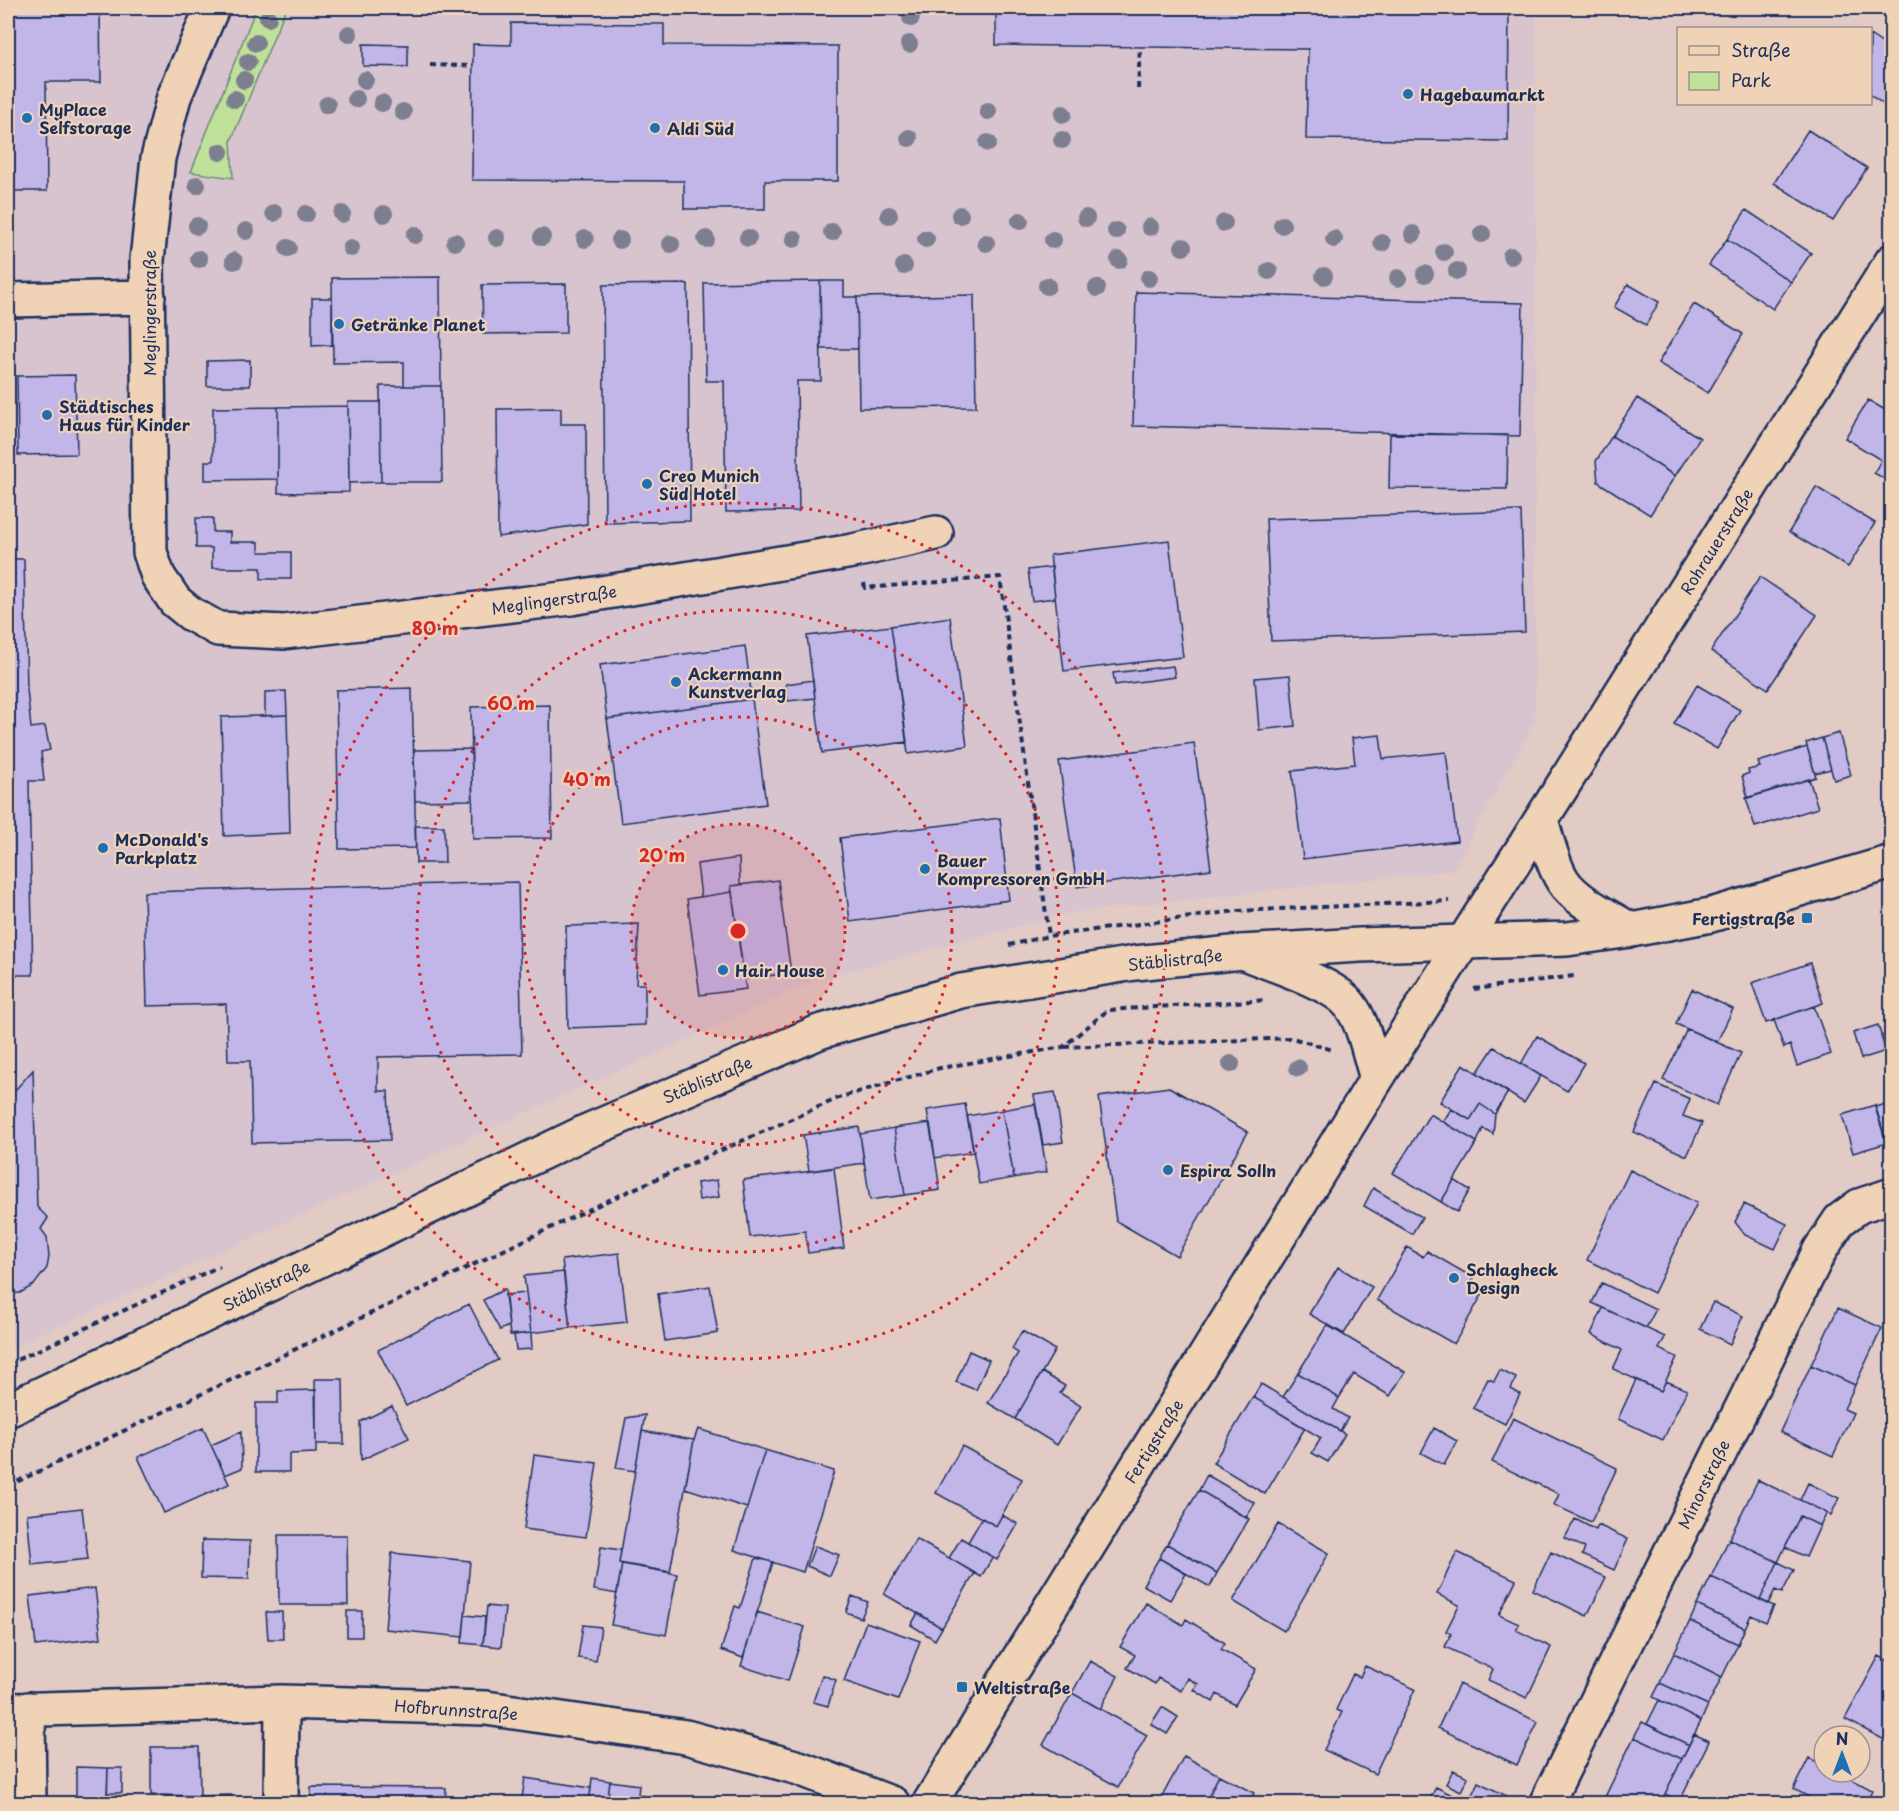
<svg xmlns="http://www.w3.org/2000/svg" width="1899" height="1811" viewBox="0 0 1899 1811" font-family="'Playpen Sans',sans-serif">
	<rect width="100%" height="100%" fill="#e2cac5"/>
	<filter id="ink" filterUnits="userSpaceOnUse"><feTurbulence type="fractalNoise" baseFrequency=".0167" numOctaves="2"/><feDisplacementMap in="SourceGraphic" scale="12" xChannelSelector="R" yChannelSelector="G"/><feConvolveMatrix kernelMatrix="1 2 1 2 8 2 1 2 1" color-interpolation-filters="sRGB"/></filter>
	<g filter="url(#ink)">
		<!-- built -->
		<path fill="#d8c4cf" d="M8,8h1528l-1,712 -82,150 -384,43 -248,65 -813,371z"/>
		<!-- green -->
		<path fill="#bfe19a" stroke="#6d887c" stroke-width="1.5" d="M256,8h30l-55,133 2,37 -42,-6z"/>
		<!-- building -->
		<path fill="#c1b6e7" stroke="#1b2f5e" stroke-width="1.5" d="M8,8h92l1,74h-55l1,109h-39z
			M996,8h513l-1,133 -202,-2 2,-90 -312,-4z
			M511,23l153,1v21l174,1v135h-73v28h-81v-28l-212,-1 1,-136 38,1z
			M1870,35l22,15 -1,59 -21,-14z
			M363,44l45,1v22l-45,-1z
			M1808,130l59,38 -34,53 -59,-38z
			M1746,210l65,43 -20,29 -64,-43z
			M1727,239l64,43 -18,27 -64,-44z
			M440,277l1,109h-37v-24l-71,1 -1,-85z
			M820,281l1,100h-24l2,130 -73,1 -2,-131h-18l-2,-98z
			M820,281h24v16h13l1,52h-37z
			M566,284v49l-83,1 -1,-49z
			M688,284l2,237 -85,2 -2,-238z
			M1628,284l31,18 -13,23 -32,-18z
			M1136,292l387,11 -3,133 -387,-10z
			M974,295l2,112 -117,1 -2,-111z
			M312,298h20v47l-20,1z
			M1694,304l49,30 -35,59 -50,-30z
			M250,360v26h-43v-25z
			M75,375l2,79 -59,1 -1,-79z
			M380,386h61l1,96h-61z
			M1637,398l63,40 -25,38 -63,-40z
			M1868,400l24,14v69l-18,-10 7,-13 -36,-22z
			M348,402h32l1,80 -32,1z
			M348,406l1,86 -71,1v-86z
			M278,407v72l-73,1v-19h8v-53z
			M561,408v16h25l1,100 -89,13 -1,-128z
			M1390,434l118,1 -1,54 -118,-1z
			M1612,436l63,40 -25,39 -52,-33 -2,-21z
			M1816,487l59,36 -27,44 -59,-35z
			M1521,511l4,121 -254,9 -5,-122z
			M196,518h17v14h17v10h29v10h32v27h-30v-11h-49v-20h-16z
			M1169,540l14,117 -119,14 -14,-116z
			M8,559h16l3,130 4,39 14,-2 5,24 -9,2 3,29h-15l4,194h-25z
			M1052,567l3,31 -23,3 -4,-31z
			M1760,577l57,38 -49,74 -57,-38z
			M950,617l17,129 -59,8 -17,-128z
			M891,626l16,116 -85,11 -15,-117z
			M745,646l7,53 -145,20 -7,-54z
			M1173,666l2,11 -60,8 -2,-12z
			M1290,675l5,51 -36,4 -4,-52z
			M813,680l2,18 -27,3 -2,-17z
			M1697,685l43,25 -23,39 -43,-25z
			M412,688l4,160 -77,1 -3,-159z
			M286,691l1,24 -22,1v-24z
			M752,699l14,105 -145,19 -14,-104z
			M550,705l2,133 -79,1 -2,-132z
			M287,715l3,118 -66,3 -3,-119z
			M1839,733l12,42 -17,5 -12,-42z
			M1380,735l3,24 63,-7 11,89 -154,18 -11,-88 63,-7 -3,-26z
			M1822,738l9,31 -16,4 -9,-30z
			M1194,743l17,126 -134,18 -18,-126z
			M1807,747l9,30 -68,21 -6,-22 7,-3 -1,-3 12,-3 -2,-5z
			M471,749l2,51 -58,1 -1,-51z
			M1809,779l9,29 -63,19 -9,-29z
			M1000,818l9,82 -159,22 -10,-84z
			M415,826h29l1,37h-29z
			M739,858l1,27 -9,1 1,6 -31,5 -4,-33z
			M778,880l13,93 -47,6 -13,-93z
			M518,882l4,172 -144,3v34h10l2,49 -138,3 -2,-82h-22l-2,-57 -79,2 -3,-114z
			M732,892l14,97 -46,6 -13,-96z
			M639,924l-3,60h9v41l-77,3 -2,-102z
			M1810,963l13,40 -57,20 -14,-40z
			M1692,989l41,20 -16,33 -41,-18z
			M1814,1006l17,48 -34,12 -7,-21 -6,3 -10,-28z
			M1878,1025l8,26 -25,8 -8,-26z
			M1687,1029l54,24 -24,52 -54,-25z
			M1892,1033v37l-11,-34z
			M1537,1036l47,27 -17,28 -46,-27z
			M1494,1047l47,29 -17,27 -47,-30z
			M1463,1064l45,28 -13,22 -15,-10 -10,16 -30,-18z
			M33,1070l4,137 11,11 -7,11 6,8 2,20 -2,11 -13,17 -14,8 -12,1v-196z
			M1656,1084l34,15 -7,17 19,7 -15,33 -53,-24z
			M1169,1087l79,45 -71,124 -61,-35 -17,-124z
			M1055,1092l8,50 -20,3 -9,-50z
			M1892,1103v44l-4,1 -13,-41z
			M965,1104l9,48 -39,6 -8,-48z
			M1035,1104l12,68 -33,6 -12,-68z
			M1480,1104l15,10 -2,20 -10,-6 -6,14 -34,-20 8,-13 19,11z
			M1875,1105l12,38 -34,10 -11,-38z
			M1002,1110l12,68 -35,6 -12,-68z
			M1430,1114l47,28 -36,60 -48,-29z
			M930,1123l10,67 -35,5 -11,-67z
			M859,1127l5,36 -55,8 -6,-36z
			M894,1128l11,67 -35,5 -10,-66z
			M834,1168l10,80 -36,5 -3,-22 -55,6 -7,-57z
			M1630,1170l67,33 -43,90 -67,-33z
			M717,1180l2,17 -20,3 -2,-17z
			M1454,1180l16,10 -13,22 -16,-10z
			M1373,1188l49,29 -10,17 -48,-28z
			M1744,1204l43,20 -12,25 -30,-14 -10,-13z
			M1407,1247l16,10 4,-6 47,27 -4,7 13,8 -29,51 -77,-44z
			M619,1253l8,69 -57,6 -8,-68z
			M1338,1267l34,20 -28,47 -35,-20z
			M564,1272l6,56 -39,5 -7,-57z
			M1602,1283l54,26 -10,19 -54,-25z
			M710,1286l8,47 -53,8 -7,-47z
			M505,1289l4,37 -9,4 -17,-30z
			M526,1293l5,40 -21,2 -5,-40z
			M1713,1302l30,14 -13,28 -30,-15z
			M469,1304l29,56 -92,46 -28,-56z
			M1603,1308l62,29 -6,12 18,8 -16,34 -48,-22 9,-19 -31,-16z
			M1838,1308l44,20 -27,57 -44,-20z
			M1327,1325l78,47 -15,24 -36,-22 -15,24 -41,-25z
			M1022,1331l33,19 -40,69 -27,-16 30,-50 -6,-4z
			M531,1333l1,16 -16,1 -2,-15z
			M969,1351l20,9 -13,30 -20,-8z
			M1811,1365l44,20 -11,24 9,4 -20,43 -53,-24z
			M1500,1370l16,8 -5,11 9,5 -15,30 -32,-16 15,-29 6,2z
			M1042,1372l23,14 -5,7 21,13 -24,39 -42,-26z
			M1298,1373l41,25 -6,11 15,9 -8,13 -57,-34z
			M315,1379h28l1,65h-28z
			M1636,1380l25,11 5,-10 21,9 -24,50 -45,-21z
			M1261,1384l84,50 -17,28 -16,-9 9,-15 -68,-41z
			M316,1390v63l-27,1v18h-33v-69h22v-12z
			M1253,1397l52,31 -40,66 -52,-31z
			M392,1406l17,32 -48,22 -1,-38z
			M645,1415l-10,56 -19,-3 10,-50z
			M1513,1418l104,50 -26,54 -37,-17 5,-11 -67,-32z
			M203,1428l26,56 -65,29 -26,-56z
			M1434,1428l23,13 -13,24 -23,-12z
			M698,1429l67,21 -18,58 -62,-20 9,-48z
			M642,1431l52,9 -24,132 -51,-9z
			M241,1432l1,36 -17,7 -14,-30z
			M962,1446l60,33 -26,47 -60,-33z
			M765,1450l69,21 -31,101 -69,-22z
			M534,1455l63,8 -11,74 -62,-8z
			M1207,1475l48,28 -9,15 -47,-28z
			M1758,1480l69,33 -7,13 -20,-10 -22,46 -49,-23z
			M1808,1483l31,15 -8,17 -31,-15z
			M1199,1490l50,29 -32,54 -50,-29z
			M82,1508l6,51 -56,6 -5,-51z
			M1002,1515l16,9 -21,36 -29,-18 14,-24 14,8z
			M1800,1516l20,10 -14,31 -21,-10z
			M1575,1519l21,11 2,-5 30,14 -14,31 -32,-15 3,-7 -20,-10z
			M1278,1524l51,29 -45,78 -51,-30z
			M278,1535h69l1,70h-69z
			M961,1538l32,19 -12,20 -32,-19z
			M916,1539l59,34 -33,55 -58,-34z
			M1729,1539l49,23 -18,38 -49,-23z
			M202,1540l48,1 -1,38 -48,-1z
			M1167,1544l50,29 -7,14 -51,-29z
			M815,1546l24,9 -9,21 -23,-10z
			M601,1547l20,3 -2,13 3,1 -5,30 -23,-4z
			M1457,1552l59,28 -17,35 20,9 -3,6 35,17 -24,51 -39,-18 5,-11 -48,-22 6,-13 -5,-3 13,-26 -22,-11z
			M1551,1552l55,25 -19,39 -54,-26z
			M392,1553l78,8 -7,76 -78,-8z
			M756,1558l17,4 -30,96 -22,-8 14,-44 5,2z
			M1159,1558l27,16 -16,26 -27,-15z
			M1778,1562l16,8 -12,23 -7,-3 -7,14 -8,-4z
			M622,1564l55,10 -11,61 -55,-10z
			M1711,1577l63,29 -8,16 -15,-7 -6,13 -48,-23z
			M95,1588l6,50 -65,8 -6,-50z
			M852,1596l16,6 -7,16 -15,-6z
			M1146,1603l37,22 3,-6 39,24 -4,6 35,20 -21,36 -18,-11 -4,8 -19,-12 4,-6 -10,-6 -7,13 -23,-13 -3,6 -28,-16 8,-13 -15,-8z
			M1697,1605l48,23 -7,16 -48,-23z
			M487,1606l18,2 -4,39 -18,-2z
			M347,1611h15v26h-15z
			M266,1612h16l1,27h-15z
			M757,1612l48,15 -17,54 -47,-15z
			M918,1613l24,15 -7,12 -24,-15z
			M465,1615l20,2 -2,28 -21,-2z
			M1690,1621l48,23 -16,33 -48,-24z
			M866,1622l54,19 -22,59 -54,-19z
			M583,1625l18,2 -5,34 -18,-3z
			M1674,1653l48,24 -14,28 -48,-22z
			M1879,1656l13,7v81l-47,-25z
			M1090,1661l28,15 -18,33 -28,-16z
			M1365,1666l50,23 -40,85 -51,-24 18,-38 -6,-2 17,-36 7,3z
			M822,1675l14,5 -8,26 -15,-4z
			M1660,1683l48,22 -7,16 -48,-24z
			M1459,1684l79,38 -21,43 -79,-37z
			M1072,1693l75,42 -29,52 -75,-42z
			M1659,1700l42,21 -12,24 -42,-21z
			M1162,1707l16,10 -11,17 -16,-10z
			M1642,1722l47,23 -7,14 -48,-22z
			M1694,1734l15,7 -29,60 -15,-7z
			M1634,1737l48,22 -22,45h-42l-13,-7z
			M151,1747h48l1,49 -49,-1z
			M1184,1756l35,19 -14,29h-47z
			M1810,1758l14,7v7h14l34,18 -7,14h-44l-27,-15z
			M76,1767l32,1 -1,36h-31z
			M108,1768h14v25h-15z
			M1453,1770l15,7 -7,14 -15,-7z
			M1219,1775l35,18 -6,11h-43z
			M525,1778l66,10 -2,16h-68z
			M592,1778l18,3 -3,23h-18z
			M610,1781l29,4 -2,19h-30z
			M1478,1782l29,14 -4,8h-18l-14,-7z
			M311,1787l135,1 -1,16h-134z
			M1436,1787l22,11 11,6h-41z
			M231,1795v9h-31v-8z
			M638,1795l63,9h-64z
			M177,1796h23v8h-23z"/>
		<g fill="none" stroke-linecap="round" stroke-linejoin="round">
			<defs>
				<path id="street" d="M212,8l-38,89 -16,61 -11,102 3,292 8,24 17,25 16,13 27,15 66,3 287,-34 282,-47 83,-18
					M8,300l140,-3
					M1541,820c6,19 11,44 22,61 13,20 48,37 68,49
					M1242,952c26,11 91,31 107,52 16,20 20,51 28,74
					M28,1709l1,95
					M8,1710l274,-8 204,6 200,29 113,31 94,36
					M281,1804l1,-102
					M929,1804l448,-726 183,-288 332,-529
					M1546,1804l274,-554 20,-30 19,-14 33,-11"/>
				<path id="secondary" d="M8,1410l575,-277 236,-101 142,-41 174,-28 107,-11 118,-7 207,-6 64,-9 80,-15 181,-53"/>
			</defs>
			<!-- street casing -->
			<use href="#street" stroke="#1b2f5e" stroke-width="38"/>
			<!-- secondary casing -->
			<use href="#secondary" stroke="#1b2f5e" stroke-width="38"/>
			<!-- path -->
			<path stroke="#1b2f5e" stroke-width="4" stroke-dasharray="6 4.5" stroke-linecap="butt" d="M430,65l43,1
				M1138,89l2,-42
				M864,583l1,5 135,-11 49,359
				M1009,945l40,-9 187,-25 213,-10
				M1474,989l100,-13
				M1064,1047l228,-9 41,12
				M8,1364l212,-98
				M8,1486l601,-286 232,-103 99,-29 123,-21 45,-37 159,-10"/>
			<!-- street -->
			<use href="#street" stroke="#f0d3b6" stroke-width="33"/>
			<!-- secondary -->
			<use href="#secondary" stroke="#f0d3b6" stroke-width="33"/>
		</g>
		<!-- trees -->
		<g fill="#7d7f90">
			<circle cx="268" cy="18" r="9"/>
			<circle cx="911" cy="18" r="9"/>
			<circle cx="349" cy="34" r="9"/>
			<circle cx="256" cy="43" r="9"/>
			<circle cx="909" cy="44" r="9"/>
			<circle cx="248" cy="62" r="9"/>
			<circle cx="244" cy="80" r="9"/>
			<circle cx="365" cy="80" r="9"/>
			<circle cx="235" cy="99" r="9"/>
			<circle cx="356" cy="99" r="9"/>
			<circle cx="382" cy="103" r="9"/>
			<circle cx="327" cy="105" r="9"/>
			<circle cx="988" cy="111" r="9"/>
			<circle cx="403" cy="112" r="9"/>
			<circle cx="1063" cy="114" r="9"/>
			<circle cx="909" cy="138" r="9"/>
			<circle cx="1062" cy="140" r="9"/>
			<circle cx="988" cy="143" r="9"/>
			<circle cx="220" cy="152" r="9"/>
			<circle cx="197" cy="185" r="9"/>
			<circle cx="274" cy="213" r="9"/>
			<circle cx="306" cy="214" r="9"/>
			<circle cx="342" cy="214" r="9"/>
			<circle cx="384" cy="214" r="9"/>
			<circle cx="889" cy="215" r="9"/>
			<circle cx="960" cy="215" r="9"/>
			<circle cx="1086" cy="218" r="9"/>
			<circle cx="1020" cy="221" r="9"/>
			<circle cx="1224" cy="223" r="9"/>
			<circle cx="1282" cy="225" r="9"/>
			<circle cx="197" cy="226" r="9"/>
			<circle cx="1150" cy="227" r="9"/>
			<circle cx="246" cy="231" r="9"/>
			<circle cx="1116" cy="231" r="9"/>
			<circle cx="832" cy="232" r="9"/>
			<circle cx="1413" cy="234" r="9"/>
			<circle cx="1482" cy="234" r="9"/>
			<circle cx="415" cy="235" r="9"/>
			<circle cx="542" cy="237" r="9"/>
			<circle cx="497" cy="238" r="9"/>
			<circle cx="748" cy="238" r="9"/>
			<circle cx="585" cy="239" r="9"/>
			<circle cx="706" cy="239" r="9"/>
			<circle cx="794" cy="239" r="9"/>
			<circle cx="926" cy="239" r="9"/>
			<circle cx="1334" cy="239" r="9"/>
			<circle cx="620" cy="240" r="9"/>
			<circle cx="1053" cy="240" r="9"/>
			<circle cx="455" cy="242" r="9"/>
			<circle cx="986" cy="243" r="9"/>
			<circle cx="1382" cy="243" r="9"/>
			<circle cx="671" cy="244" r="9"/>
			<circle cx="1183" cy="247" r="9"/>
			<circle cx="288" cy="248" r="9"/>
			<circle cx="351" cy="248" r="9"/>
			<circle cx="1444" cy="252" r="9"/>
			<circle cx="1511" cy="256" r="9"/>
			<circle cx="199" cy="259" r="9"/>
			<circle cx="1119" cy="260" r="9"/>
			<circle cx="234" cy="261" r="9"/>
			<circle cx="904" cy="266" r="9"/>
			<circle cx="1269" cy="271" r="9"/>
			<circle cx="1457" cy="271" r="9"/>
			<circle cx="1425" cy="274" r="9"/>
			<circle cx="1324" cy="276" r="9"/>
			<circle cx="1149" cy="278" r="9"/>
			<circle cx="1398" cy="278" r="9"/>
			<circle cx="1047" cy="286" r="9"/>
			<circle cx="1097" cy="288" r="9"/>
			<circle cx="1231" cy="1064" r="9"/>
			<circle cx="1298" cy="1068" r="9"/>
		</g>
	</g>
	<!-- distance rings -->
	<circle cx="738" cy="931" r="107" fill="#d62828" fill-opacity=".12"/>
	<g fill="none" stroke="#d62828" stroke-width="3" stroke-dasharray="3 6">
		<circle cx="738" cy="931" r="107"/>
		<circle cx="738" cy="931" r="214"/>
		<circle cx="738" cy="931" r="321"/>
		<circle cx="738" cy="931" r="428"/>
	</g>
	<!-- markers -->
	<g fill="#1f6fb2" stroke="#f0d3b6" stroke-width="2">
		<circle cx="1408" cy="94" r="6"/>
		<circle cx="27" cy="118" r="6"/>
		<circle cx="655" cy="128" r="6"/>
		<circle cx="339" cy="324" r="6"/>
		<circle cx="47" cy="415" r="6"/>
		<circle cx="647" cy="484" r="6"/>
		<circle cx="676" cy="682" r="6"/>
		<circle cx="103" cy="848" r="6"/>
		<circle cx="925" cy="869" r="6"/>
		<rect x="1801" y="912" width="12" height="12" rx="3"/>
		<circle cx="723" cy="970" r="6"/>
		<circle cx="1168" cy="1170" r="6"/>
		<circle cx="1454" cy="1278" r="6"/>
		<rect x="956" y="1681" width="12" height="12" rx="3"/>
	</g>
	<g text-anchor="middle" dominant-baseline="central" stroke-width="4.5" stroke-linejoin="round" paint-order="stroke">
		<!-- poi labels -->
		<g font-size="16" font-weight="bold" fill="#1b2f5e" stroke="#f0d3b6" text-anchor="start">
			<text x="1420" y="94">Hagebaumarkt</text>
			<text x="39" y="109">MyPlace<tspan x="39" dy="18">Selfstorage</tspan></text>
			<text x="667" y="128">Aldi Süd</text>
			<text x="351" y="324">Getränke Planet</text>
			<text x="59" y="406">Städtisches<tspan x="59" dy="18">Haus für Kinder</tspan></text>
			<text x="659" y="475">Creo Munich<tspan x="659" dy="18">Süd Hotel</tspan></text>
			<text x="688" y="673">Ackermann<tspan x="688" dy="18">Kunstverlag</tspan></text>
			<text x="115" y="839">McDonald's<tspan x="115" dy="18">Parkplatz</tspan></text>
			<text x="937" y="860">Bauer<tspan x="937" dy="18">Kompressoren GmbH</tspan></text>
			<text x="1795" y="918" text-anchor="end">Fertigstraße</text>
			<text x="735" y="970">Hair House</text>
			<text x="1180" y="1170">Espira Solln</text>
			<text x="1466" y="1269">Schlagheck<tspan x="1466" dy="18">Design</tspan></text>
			<text x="974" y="1687">Weltistraße</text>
		</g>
		<!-- street labels -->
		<g font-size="16" fill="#1b2f5e" stroke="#f0d3b6">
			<text transform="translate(149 313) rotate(-90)">Meglingerstraße</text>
			<text transform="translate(1716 541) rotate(-58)">Rohrauerstraße</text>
			<text transform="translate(554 599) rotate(-8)">Meglingerstraße</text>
			<text transform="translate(1175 959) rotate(-6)">Stäblistraße</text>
			<text transform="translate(707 1079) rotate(-23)">Stäblistraße</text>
			<text transform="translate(266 1285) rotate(-26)">Stäblistraße</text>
			<text transform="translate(1153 1441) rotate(-58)">Fertigstraße</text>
			<text transform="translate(1703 1484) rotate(-64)">Minorstraße</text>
			<text transform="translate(456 1709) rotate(4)">Hofbrunnstraße</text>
		</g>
	</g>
	<circle cx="738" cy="931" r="9" fill="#d62828" stroke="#f0d3b6" stroke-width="3"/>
	<g font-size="18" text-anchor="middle" font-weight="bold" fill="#d62828" stroke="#f0d3b6" stroke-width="4.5" stroke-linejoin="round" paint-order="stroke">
		<text x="435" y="635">80 m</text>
		<text x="511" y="710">60 m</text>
		<text x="587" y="786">40 m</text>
		<text x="662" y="862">20 m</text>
	</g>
	<!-- margin -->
	<rect width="1899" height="1811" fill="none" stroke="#f0d3b6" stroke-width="30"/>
	<rect x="15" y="15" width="1869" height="1781" fill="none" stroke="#1b2f5e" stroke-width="2" filter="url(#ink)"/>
	<!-- legend -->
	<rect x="1677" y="27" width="195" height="78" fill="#f0d3b6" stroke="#9b9193" stroke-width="1.5"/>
	<rect x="1689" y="46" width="30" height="9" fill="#f0d3b6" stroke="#9b9193" stroke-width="1.5"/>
	<text x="1731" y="57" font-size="18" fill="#1b2f5e">Straße</text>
	<rect x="1689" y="72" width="30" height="18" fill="#bfe19a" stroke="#9b9193" stroke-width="1.5"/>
	<text x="1731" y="87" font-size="18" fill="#1b2f5e">Park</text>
	<!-- north arrow -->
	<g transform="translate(1842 1754)"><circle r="28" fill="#f0d3b6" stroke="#9b9193" stroke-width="1.5"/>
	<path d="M0-4.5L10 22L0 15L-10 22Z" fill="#1f6fb2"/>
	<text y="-9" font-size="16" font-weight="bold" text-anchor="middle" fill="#1b2f5e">N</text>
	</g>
</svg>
